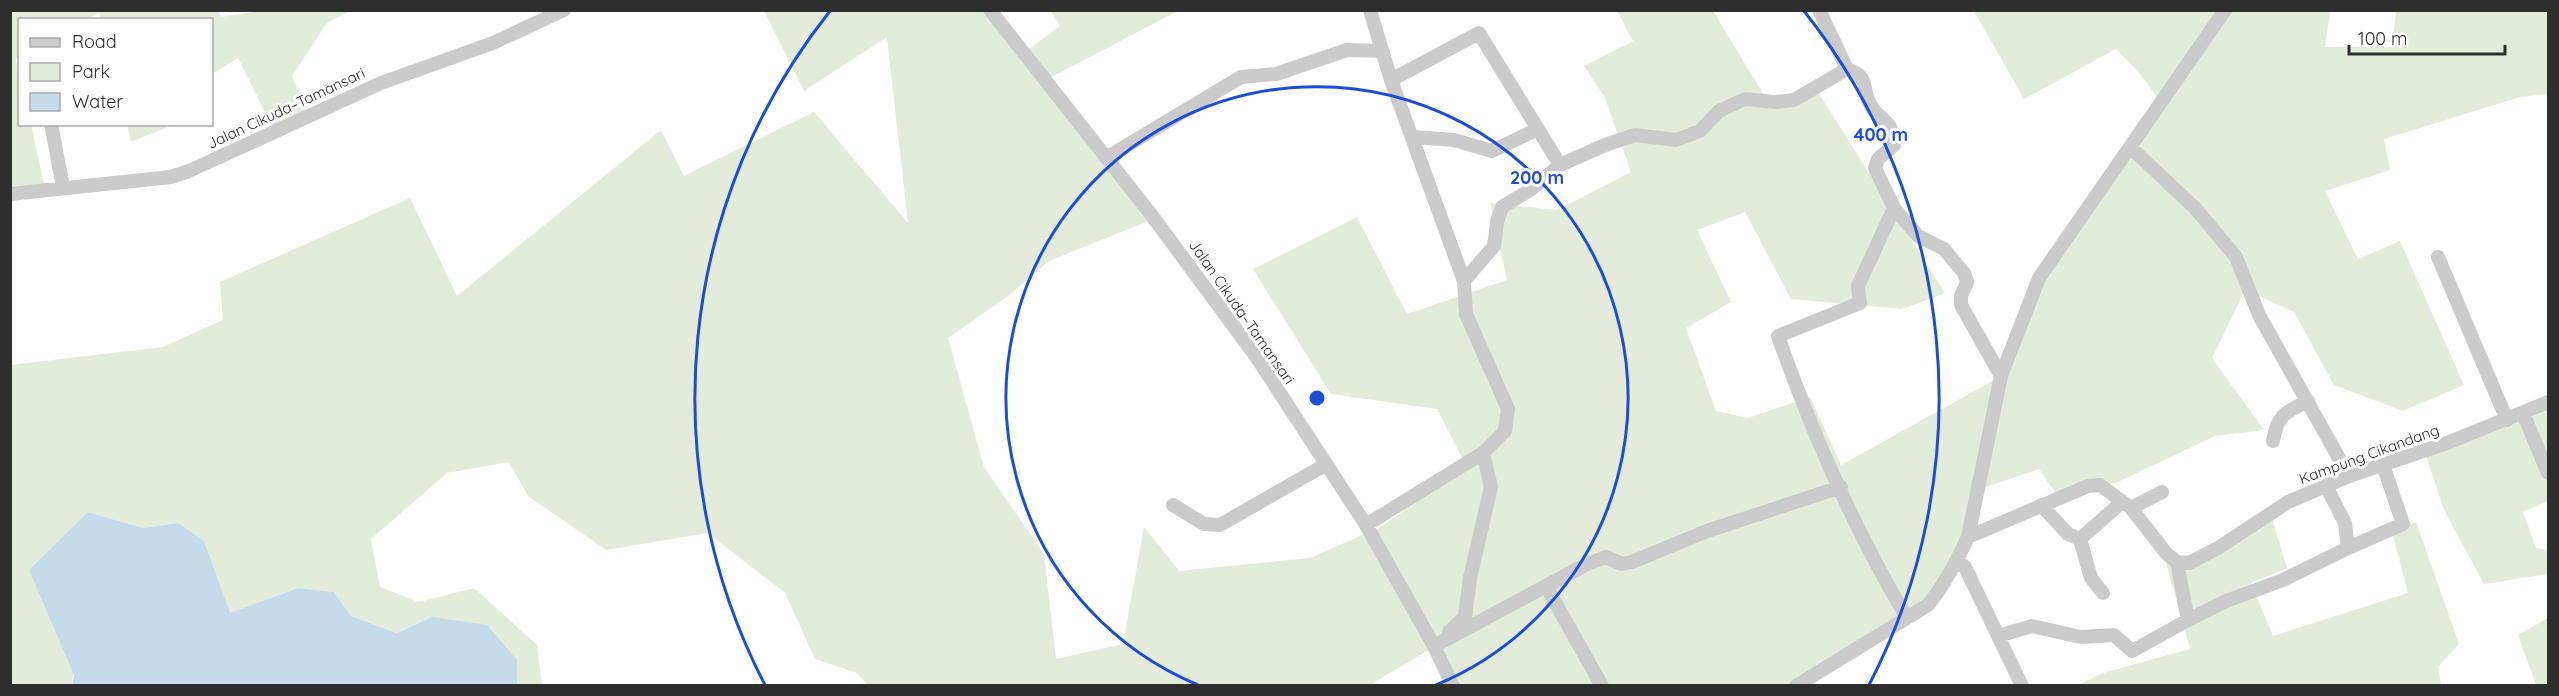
<svg xmlns="http://www.w3.org/2000/svg" width="2559" height="696" viewBox="0 0 2559 696" font-family="Quicksand,sans-serif">
	<rect width="100%" height="100%" fill="#fff"/>
	<!-- green -->
	<path fill="#e3ebdb" d="M218,10l3,7 39,-6h89l-22,12 -35,53 16,38 -34,16 -36,-72 -26,16v-54l-111,-1 -2,-6 -12,6 -67,1 -1,37 -3,3 3,17 1,47 11,1 14,63 -34,6v-183z
		M922,10l64,1 36,43 38,-28 -9,-15h127l-134,70 112,137 -107,43 -41,35 -60,42 36,129 60,87 12,105 67,-15 21,-117 35,44 131,-13 71,-31 85,-62 -29,-56 -106,-15 -78,-125 104,-52 50,97 100,-34 -17,-77 67,7 74,-38 -26,-74 -21,-32 49,-25 -16,-30h96l57,94 48,-13 127,201 -43,16 -111,-10 -46,-87 -48,18 34,72 -45,26 30,83 32,7 62,-21 31,68 164,-91 36,-101 120,-171 -24,-32 -21,-21 -92,50 -50,-88h356l-5,36h67l4,-36h152v83l-28,3 -136,42 6,31 -65,21 33,68 42,-18 64,144 -61,26 -69,-26 -40,-73 -49,-22 -33,68 52,72 -49,6 -97,46 -60,15 -19,-28 -56,19 -53,118 -133,79h-343l-17,-40 -67,40h-503l-10,-12 -42,-14 -30,-66 -77,-60 -102,17 -78,-54 -19,-34 -62,11 -76,66 9,48 39,15 55,-14 63,57 5,40h-25v-25l-85,-43 -35,16 -46,-17 -17,-24 -36,-4 -69,26 -26,-73 -25,-18 -35,5 -55,-16 -16,173h-61l-1,-320 153,-18 60,-27 -3,-38 190,-84 47,98 204,-166 23,46 130,-64 94,111 -21,-186 -83,54 -40,-80z
		M127,124h46v1l-42,17z
		M2548,404v97l-25,11 13,36 12,2v24l-64,10 -40,-74 -18,-54z
		M2271,515l16,53 -36,15 22,53 135,-43 -16,-61 24,-10 43,122 -21,23 3,18 -365,1 27,-13 87,-24 -25,-90 58,-10z
		M2548,618v67h-12l-18,-50z"/>
	<!-- water -->
	<path fill="#c7dceb" d="M88,512l55,16 35,-5 26,18 26,72 68,-25 36,4 17,24 46,17 35,-16 55,8 30,35v25h-445l2,-10 -45,-105z"/>
	<g fill="none" stroke-linecap="round" stroke-linejoin="round">
		<!-- minor -->
		<path stroke="#cbcbcb" stroke-width="14" d="M990,10l160,203 105,142 111,170 68,121 19,40
			M1819,10l28,59c25,9 13,19 24,37 11,17 22,13 23,39l-16,14 -3,9 19,40 24,28 26,13 20,24 3,9 -6,14v9l40,71
			M1391,80l88,-47 81,132
			M51,124l12,63
			M1413,137l41,3 38,11 46,-22
			M2130,147l65,61 41,49 23,58 90,161
			M1106,158l135,-81 35,-3 71,-24 35,1
			M10,194l161,-17 18,-6 192,-88 112,-40 71,-33
			M1894,208l-36,78 2,17 -82,33c34,97 76,193 129,282
			M2438,257l69,163
			M1464,281l30,-35 3,-24 5,-15 28,-17 30,-25 45,-20 30,-10 41,5 24,-9 19,-20 26,-12 30,3 19,-2 53,-31
			M2523,413l25,60
			M2273,441c4,-26 13,-29 35,-40
			M2326,486l19,37 3,25
			M1173,505l31,19 16,1 105,-60
			M2041,505l27,29 12,5 11,39 12,15
			M2131,508l31,-16
			M1366,525l117,-72 22,-22 3,-22 -42,-95 -2,-33 -73,-201 -21,-70
			M1968,537l120,-51 12,-1 31,23 35,45 11,9 12,1 29,-15 70,-46 61,-26 98,-33 101,-41
			M2080,539l42,-37
			M1957,562l8,5 57,119
			M1546,586l56,100
			M2188,620l38,-19 57,-21 65,-32 55,-24 -20,-59
			M1449,632l16,-15 5,-39 21,-91 -8,-34
			M1998,636l34,-10 49,11 33,-2 18,16 56,-31 -11,-58
			M1434,646l153,-82 19,-7 16,7 10,-2 75,-31 134,-44
			M1796,686l132,-81c17,-21 29,-44 40,-68l33,-161 38,-98 186,-268"/>
	</g>
	<!-- distance rings -->
	<g fill="none" stroke="#1d4ed8" stroke-width="3">
		<path d="M1198 685A311 311 0 1 1 1436 685"/>
		<path d="M765 685A622 622 0 0 1 830 11M1804 11A622 622 0 0 1 1869 685"/>
	</g>
	<g text-anchor="middle" dominant-baseline="central" stroke-width="6" stroke-linejoin="round" paint-order="stroke">
		<!-- street labels -->
		<g font-size="15" fill="#2e2e2e" stroke="#fff">
			<text transform="translate(286 108) rotate(-25)">Jalan Cikuda–Tamansari</text>
			<text transform="translate(1242 312) rotate(55)">Jalan Cikuda–Tamansari</text>
			<text transform="translate(2369 454) rotate(-20)">Kampung Cikandang</text>
		</g>
	</g>
	<circle cx="1317" cy="398" r="9" fill="#1d4ed8" stroke="#fff" stroke-width="3"/>
	<g font-size="18" text-anchor="middle" font-weight="bold" fill="#1d4ed8" stroke="#fff" stroke-width="6" stroke-linejoin="round" paint-order="stroke">
		<text x="1881" y="141">400 m</text>
		<text x="1537" y="184">200 m</text>
	</g>
	<!-- border -->
	<rect width="2559" height="696" fill="none" stroke="#2e2e2e" stroke-width="24"/>
	<!-- legend -->
	<rect x="18" y="18" width="195" height="108" fill="#ffffff" stroke="#ababab" stroke-width="1.5"/>
	<rect x="30" y="38" width="30" height="9" fill="#cbcbcb" stroke="#ababab" stroke-width="1.5"/>
	<text x="72" y="48" font-size="18" fill="#2e2e2e">Road</text>
	<rect x="30" y="63" width="30" height="18" fill="#e3ebdb" stroke="#ababab" stroke-width="1.5"/>
	<text x="72" y="78" font-size="18" fill="#2e2e2e">Park</text>
	<rect x="30" y="93" width="30" height="18" fill="#c7dceb" stroke="#ababab" stroke-width="1.5"/>
	<text x="72" y="108" font-size="18" fill="#2e2e2e">Water</text>
	<!-- scale -->
	<path d="M2349 45v9h156v-9" fill="none" stroke="#2e2e2e" stroke-width="3"/>
	<text x="2358" y="45" font-size="18" fill="#2e2e2e" stroke="#ffffff" stroke-width="4.5" paint-order="stroke">100 m</text>
</svg>
